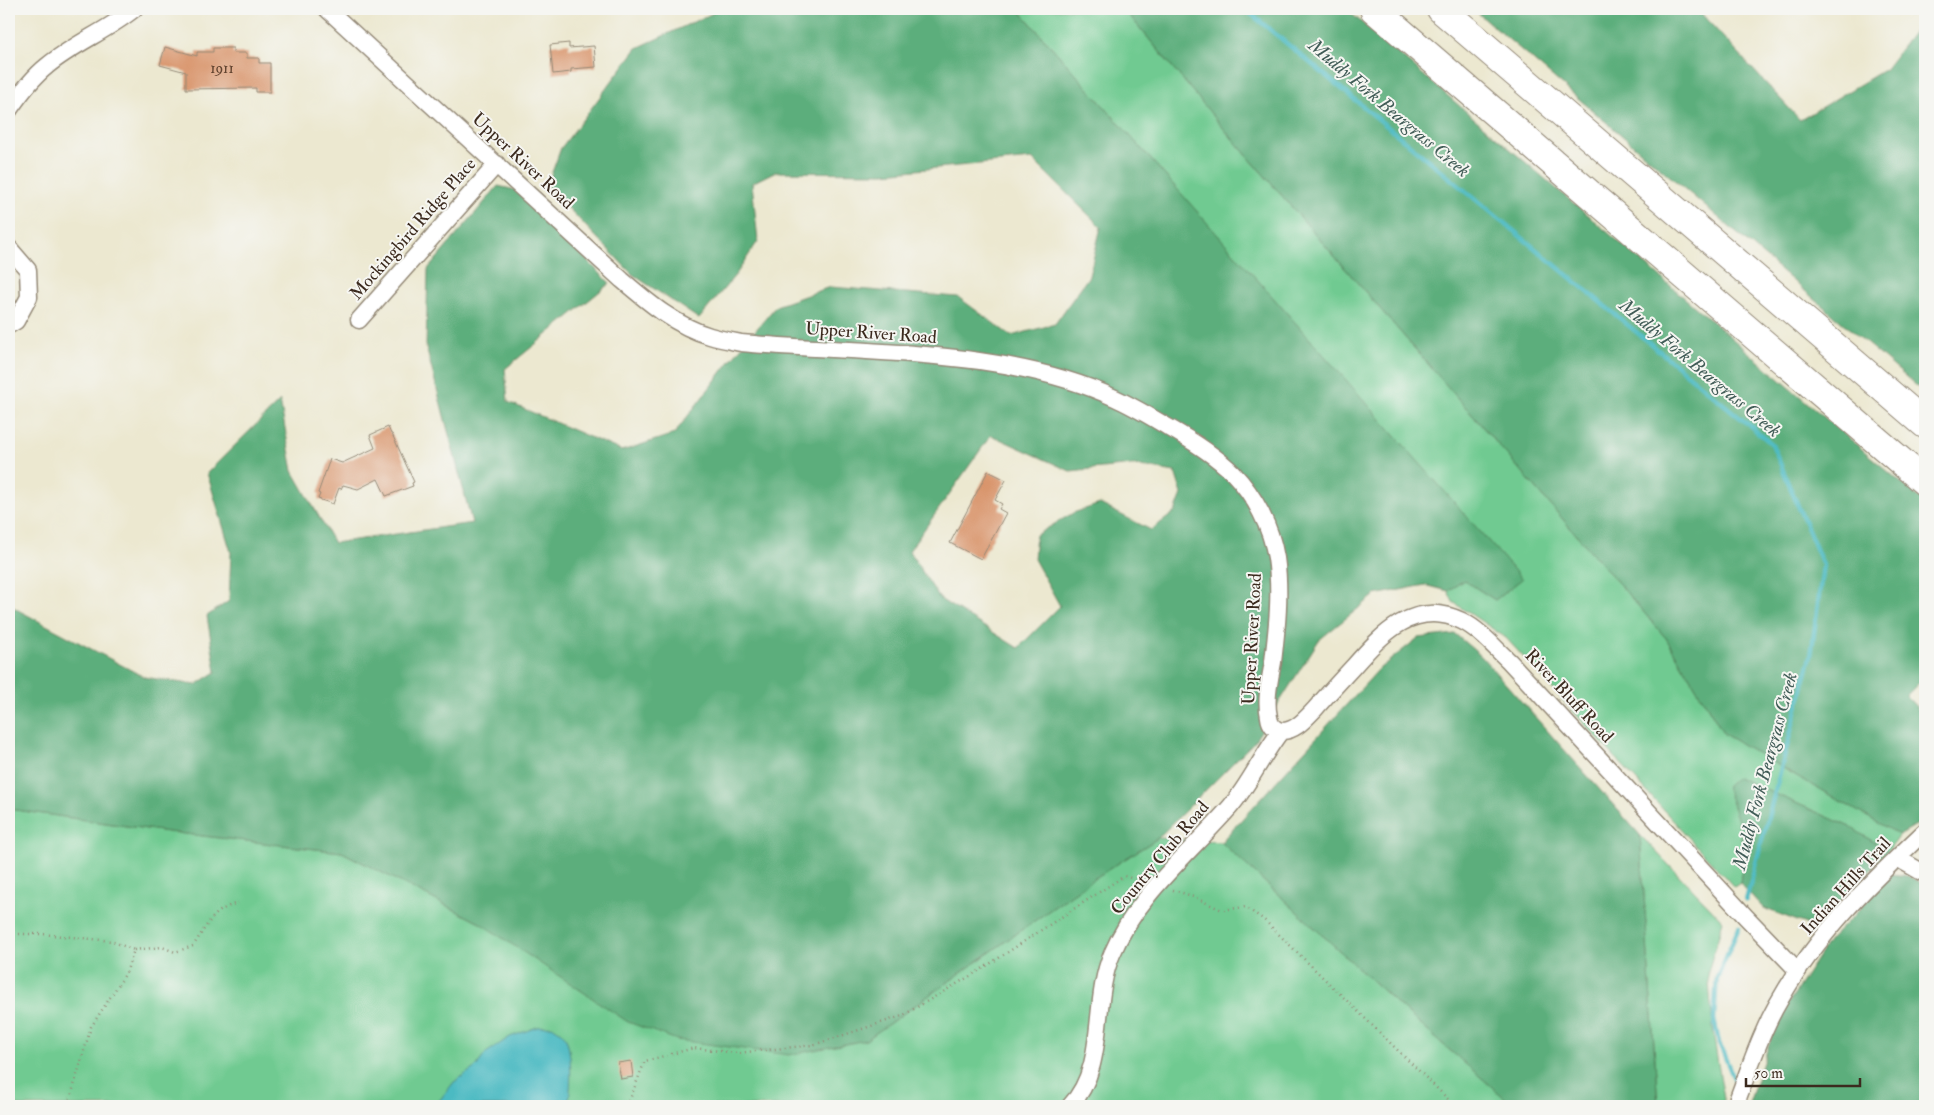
<svg xmlns="http://www.w3.org/2000/svg" width="1934" height="1115" viewBox="0 0 1934 1115" font-family="'IM FELL Double Pica',serif">
	<rect width="100%" height="100%" fill="#f6f6f2"/>
	<filter id="ink" filterUnits="userSpaceOnUse"><feTurbulence type="fractalNoise" baseFrequency=".02" numOctaves="2"/><feDisplacementMap in="SourceGraphic" scale="10" xChannelSelector="R" yChannelSelector="G"/><feConvolveMatrix kernelMatrix="1 2 1 2 8 2 1 2 1" color-interpolation-filters="sRGB"/></filter>
	<filter id="wash" filterUnits="userSpaceOnUse"><feTurbulence type="fractalNoise" baseFrequency=".0096" numOctaves="4" result="noise"/><feDisplacementMap in="SourceGraphic" scale="20" xChannelSelector="R" yChannelSelector="G"/><feGaussianBlur stdDeviation="1.12" result="paint"/><feColorMatrix in="noise" values="0 0 0 0 0 0 0 0 0 0 0 0 0 0 0 0 0 1.4 0 .05"/><feComposite in="paint" operator="in"/></filter>
	<g filter="url(#wash)">
		<rect width="100%" height="100%" fill="#ece8d0"/>
		<!-- green -->
		<path fill="#70ca91" stroke="#567a58" d="M1018,9h106l100,120 442,509 58,96 175,101 -11,16 -38,-24 -113,-50 1,44 6,31 -4,31 -6,4 -228,-249 -53,-36 -5,-11 16,-11 31,20 26,-21z
			M9,809l159,23 174,20 138,71 386,117 229,-162 63,-40 63,4 194,178 99,86h-1505z
			M1640,835l83,86 -15,51 6,67 10,60 -2,7h-64z"/>
		<!-- forest -->
		<path fill="#5cae7b" stroke="#4c6c4c" fill-rule="evenodd" d="M714,9h304l504,570 -27,21 -31,-20 -16,11 -23,-6 -50,10 -56,45 -65,102 -96,96 -63,40 -229,162 -77,15 -112,-15 -49,-18 -148,-99 -138,-71 -174,-20 -159,-23v-206l7,6 128,68 52,8 20,-13 -9,-56 22,-15 2,-49 -24,-79 73,-72 13,70 41,72 138,-20 -46,-176 2,-78 70,-83 18,4 94,93 -105,86 3,33 114,49 52,-17 60,-78 42,-50 54,-19 128,10 53,39 44,-12 34,-48 12,-49 -69,-68 -148,14 -110,-1 -22,11 6,58 -21,32 -38,46 -67,-45 -85,-88 14,-38 76,-100 76,-35zM991,435l79,36 64,-6 41,7 7,22 -7,18 -24,18 -51,-26 -27,9 -37,22 -2,24 26,47 -42,42 -78,-49 -31,-48z
			M1124,9h222l579,494v174l-19,19 19,20v104l-26,15 -175,-101 -58,-96 -442,-509z
			M1473,9h224l103,111 84,-50 41,-53v376z
			M1455,634l26,22 159,179 18,271h-144l-99,-86 -194,-178 159,-174 38,-30z
			M1737,777l113,50 38,24 -36,40 -41,35 -48,-18 -23,-25 4,-31 -6,-31 -12,-34z
			M1889,874l19,2 17,9v221h-177l29,-85 52,-81 33,-33z"/>
		<!-- water -->
		<path fill="#4bbac2" stroke="#437270" d="M552,1026c3,2 10,6 12,9 9,14 7,50 5,65l-9,6h-125l19,-24 22,-15 10,-14 24,-16 27,-10z"/>
		<g fill="none" stroke-linecap="round" stroke-linejoin="round">
			<!-- stream -->
			<path stroke="#4bbac2" stroke-width="4.5" d="M1245,9l527,435 51,121 -12,91 -65,244
				M1737,1086l-18,-43 -5,-24 3,-41 22,-51"/>
		</g>
		<g id="blocks">
			<!-- building -->
			<path fill="#d89267" d="M569,43v5l25,-2 2,21 -25,2v3l-18,2 -3,-29z
				M165,47l32,9v-4h16v-4h20v5h14v5h12v5h11v29h-14v-4l-70,1v-17l-26,-7z
				M388,427l3,7h1l22,48 -2,1 1,3 -27,10 -8,-17 -20,10 -15,-4 -2,4 -2,-1 -6,16 -15,-5 2,-5 -2,-1 12,-34 12,4 33,-15 -5,-13z
				M988,471l18,9 -11,20 7,4 -3,5 7,4 -25,46 -31,-16z
				M631,1061l2,16 -12,2 -3,-16z"/>
		</g>
	</g>
	<g filter="url(#ink)">
		<use href="#blocks" fill-opacity="0" stroke="#948977" stroke-width="1"/>
		<g fill="none" stroke-linecap="round" stroke-linejoin="round">
			<defs>
				<path id="minor" d="M327,9l295,271c27,23 54,46 88,56 10,3 21,5 31,7 119,11 264,4 374,55 18,8 36,19 53,29 23,13 46,27 65,46 22,23 38,54 43,85 5,34 1,70 -3,104 -3,17 -8,38 -4,55 1,8 5,12 12,14
					M9,110c11,-16 23,-32 38,-44 26,-22 60,-35 87,-57
					M9,248l19,22 1,27 -13,24 -7,4
					M359,320l138,-156
					M1281,731c14,1 25,-13 34,-22 12,-14 25,-28 38,-42 29,-33 62,-69 109,-46 18,9 32,26 47,40l237,256 52,54
					M1897,858l28,16
					M1070,1106c38,-40 21,-104 42,-152 24,-58 77,-100 118,-147 20,-23 32,-52 51,-76
					M1735,1106c14,-36 26,-75 46,-108 37,-65 91,-117 144,-167"/>
				<path id="motorway" d="M1374,9l551,473
					M1441,9l484,415"/>
			</defs>
			<!-- minor casing -->
			<use href="#minor" stroke="#948977" stroke-width="19"/>
			<!-- motorway casing -->
			<use href="#motorway" stroke="#948977" stroke-width="30"/>
			<!-- path -->
			<path stroke="#948977" stroke-width="2.5" stroke-dasharray="1 4" stroke-linecap="butt" d="M1173,890l16,5 33,15 23,-3 18,12 192,187
				M9,934h33l69,7 23,9 -8,23 -35,54 -20,69 -5,10
				M134,950l28,-3 13,5 18,-6c14,-20 19,-36 45,-43
				M620,1106l10,-7 15,-38 49,-13 43,5 76,-8 89,-29 80,-47 142,-93 18,5"/>
			<!-- minor -->
			<use href="#minor" stroke="#fff" stroke-width="16"/>
			<!-- motorway -->
			<use href="#motorway" stroke="#fff" stroke-width="28"/>
		</g>
	</g>
	<g text-anchor="middle" dominant-baseline="central" stroke-width="4" stroke-linejoin="round" paint-order="stroke">
		<!-- number labels -->
		<g font-size="15" fill="#624430">
			<text x="222" y="68">1911</text>
		</g>
		<!-- street labels -->
		<g font-size="18" fill="#3b2a1e" stroke="#f6f6f2">
			<text transform="translate(523 161) rotate(43)">Upper River Road</text>
			<text transform="translate(413 229) rotate(-49)">Mockingbird Ridge Place</text>
			<text transform="translate(871 333) rotate(4)">Upper River Road</text>
			<text transform="translate(1252 639) rotate(-87)">Upper River Road</text>
			<text transform="translate(1569 696) rotate(47)">River Bluff Road</text>
			<text transform="translate(1160 858) rotate(-50)">Country Club Road</text>
			<text transform="translate(1846 886) rotate(-48)">Indian Hills Trail</text>
		</g>
		<!-- water labels -->
		<g font-size="19" font-style="italic" fill="#415c57" stroke="#f6f6f2">
			<text transform="translate(1389 108) rotate(40)">Muddy Fork Beargrass Creek</text>
			<text transform="translate(1700 368) rotate(40)">Muddy Fork Beargrass Creek</text>
			<text transform="translate(1765 771) rotate(-75)">Muddy Fork Beargrass Creek</text>
		</g>
	</g>
	<!-- margin -->
	<rect width="1934" height="1115" fill="none" stroke="#f6f6f2" stroke-width="30"/>
	<!-- scale -->
	<path d="M1746 1078v8h114v-8" fill="none" stroke="#3b2a1e" stroke-width="2.5"/>
	<text x="1754" y="1078" font-size="15" fill="#3b2a1e" stroke="#f6f6f2" stroke-width="4" paint-order="stroke">50 m</text>
</svg>
